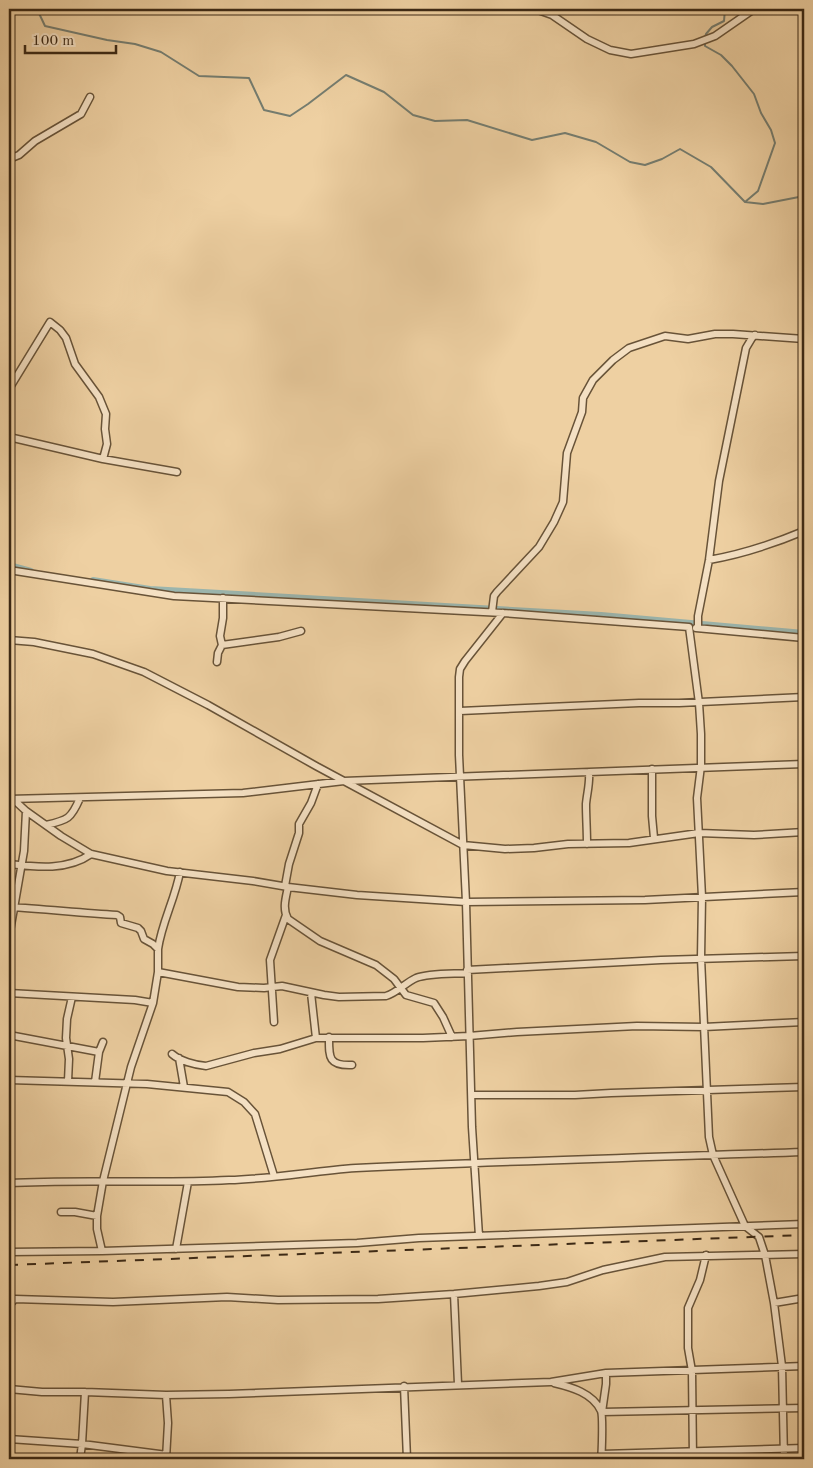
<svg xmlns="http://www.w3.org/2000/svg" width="813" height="1468" viewBox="0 0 813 1468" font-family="'Old Standard TT',serif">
	<rect width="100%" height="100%" fill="#eed0a2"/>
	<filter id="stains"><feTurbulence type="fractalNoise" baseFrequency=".004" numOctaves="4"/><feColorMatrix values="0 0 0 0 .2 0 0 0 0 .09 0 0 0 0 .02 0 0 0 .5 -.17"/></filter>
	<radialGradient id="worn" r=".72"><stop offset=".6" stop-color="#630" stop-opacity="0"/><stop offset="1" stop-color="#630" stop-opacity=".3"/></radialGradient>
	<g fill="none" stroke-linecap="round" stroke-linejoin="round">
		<!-- stream -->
		<path stroke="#757d70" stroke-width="2" d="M37,9l8,17 62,14 28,4 26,8 38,24 50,2 15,32 26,6 18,-12 38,-29 38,17 29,23 22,6 32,-1 65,20 33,-7 31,9 34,20 15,3 17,-6 18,-10 31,18 34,35 18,2 41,-8
			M705,37l1,-3 6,-7 12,-6 1,-12
			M705,41v5l16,9 11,11 22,28 7,19 10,17 4,13 -17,48 -13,11"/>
		<!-- canal -->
		<path stroke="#9bb5ad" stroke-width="6" d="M9,565l22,6
			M93,580l57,9 451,26 203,18"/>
		<defs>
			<path id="minor" d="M535,9l17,6 35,24 23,11 21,4 63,-10 21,-8 39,-27
				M9,159l10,-4 16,-14 46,-27 9,-17
				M9,389l41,-67 10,8 6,8 9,26 24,33 7,17 -1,15 2,15 -4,15
				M9,437l94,22 74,13
				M709,560c34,-6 64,-16 95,-29
				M9,570l165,26 329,17 186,14 10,76 2,31v32l-4,32 5,99 -1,61 8,179 4,18 32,71 14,11 6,18 9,48 8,63 2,93
				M492,612l2,-16 3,-4 42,-45 15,-25 9,-20 4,-49 15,-41 1,-14 10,-18 20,-20 16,-12 36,-12 23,3 27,-5h18l71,5
				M696,628l108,10
				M698,628v-12l11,-56 10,-79 27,-133 6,-10 3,-3
				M9,640l25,2 59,12 51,18 64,33 108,61 147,79 42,4 29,-1 34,-4 61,-1 70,-10 55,2 50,-3
				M222,645l57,-8 22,-6
				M217,662l1,-9 4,-8 -2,-9 3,-18v-20
				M460,711l179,-8h40l125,-6
				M652,769v47l2,22
				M9,799l234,-6 101,-12 460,-17
				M13,799l13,12 35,25 30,18 76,17 86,10 35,6 69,8 109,7 179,-2 159,-8
				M46,825c22,-5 25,-6 34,-27
				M587,844c0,-14 -1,-27 -1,-40 1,-11 4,-21 3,-32
				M9,864c27,3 58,7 82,-10
				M285,886l4,-22 10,-31v-9l12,-21 7,-19
				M288,887c-2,10 -6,22 0,32l32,22 56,24 18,14 12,16 28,8 9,14 9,20
				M9,907c36,2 72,6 108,8l3,2 1,6 17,5 3,3 3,8 9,5 5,5v23l-5,31 -22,64 -28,114 -6,35v13l5,22
				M9,937l15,-86 2,-40
				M158,949c4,-27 17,-50 22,-77
				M467,970l194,-10 143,-4
				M158,972l80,15 26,1 18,-2 42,9 15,2 47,-1c11,-3 19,-13 30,-18 13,-5 37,-4 51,-5
				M9,993l126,7 18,3
				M311,993l5,45
				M274,1022l-4,-62 16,-45
				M9,1035l90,17
				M329,1037c0,20 -1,29 23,28
				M172,1054c8,7 23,11 34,12l48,-13 26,-4 36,-11h107l46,-2 48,-4 120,-6 67,1 100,-5
				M179,1058l5,29
				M9,1080l138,4 81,8 16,10 11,12 19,62
				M68,1081l1,-22 -3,-21 1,-19 5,-22
				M95,1082l4,-30 4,-10
				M472,1095h103l36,-2 193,-6
				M9,1183c73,-4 146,1 220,-3 42,-1 85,-9 127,-12 149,-7 299,-11 448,-16
				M61,1212h14l22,4
				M479,1236l-7,-109 -6,-225 -7,-147v-78l1,-8 5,-8 38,-48
				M176,1249l12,-67
				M9,1252l93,-1 255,-8 62,-5 385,-14
				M454,1294l4,90
				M774,1303l30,-5
				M9,1305l6,-6 98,3 114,-5 51,3 100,-1 76,-5 85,-8 28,-4 36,-12 62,-13 139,-3
				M606,1373v11l-4,28 202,-4
				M554,1383c17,4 39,10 47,28 2,5 1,40 0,48
				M404,1386l3,73
				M9,1389l33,3h43l81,3 63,-1 322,-12 55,-9 198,-7
				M166,1395l2,28 -2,36
				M9,1439l73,5 85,11
				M602,1454l202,-6
				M80,1459l2,-15 3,-52
				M693,1459l-1,-88 -4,-23v-40l12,-28 6,-25"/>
		</defs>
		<!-- minor casing -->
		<use href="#minor" stroke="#685338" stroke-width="9"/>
		<!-- minor -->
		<use href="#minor" stroke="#f4e0c3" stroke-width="6"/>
		<!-- rail -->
		<path stroke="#3c2915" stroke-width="2" stroke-dasharray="9 9" stroke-linecap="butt" d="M9,1265l795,-30"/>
	</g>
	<!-- margin -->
	<rect width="813" height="1468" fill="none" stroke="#eed0a2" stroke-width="30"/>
	<rect x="10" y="10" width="793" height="1448" fill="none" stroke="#3c2915" stroke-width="2.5"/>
	<rect x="15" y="15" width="783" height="1438" fill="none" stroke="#3c2915"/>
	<!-- scale -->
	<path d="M25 45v8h91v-8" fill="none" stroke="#3c2915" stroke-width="2.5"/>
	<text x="32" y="45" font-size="15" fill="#3c2915" stroke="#f4e0c3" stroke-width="4" paint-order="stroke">100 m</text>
	<rect width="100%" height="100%" filter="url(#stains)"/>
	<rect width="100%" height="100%" fill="url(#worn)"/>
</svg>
